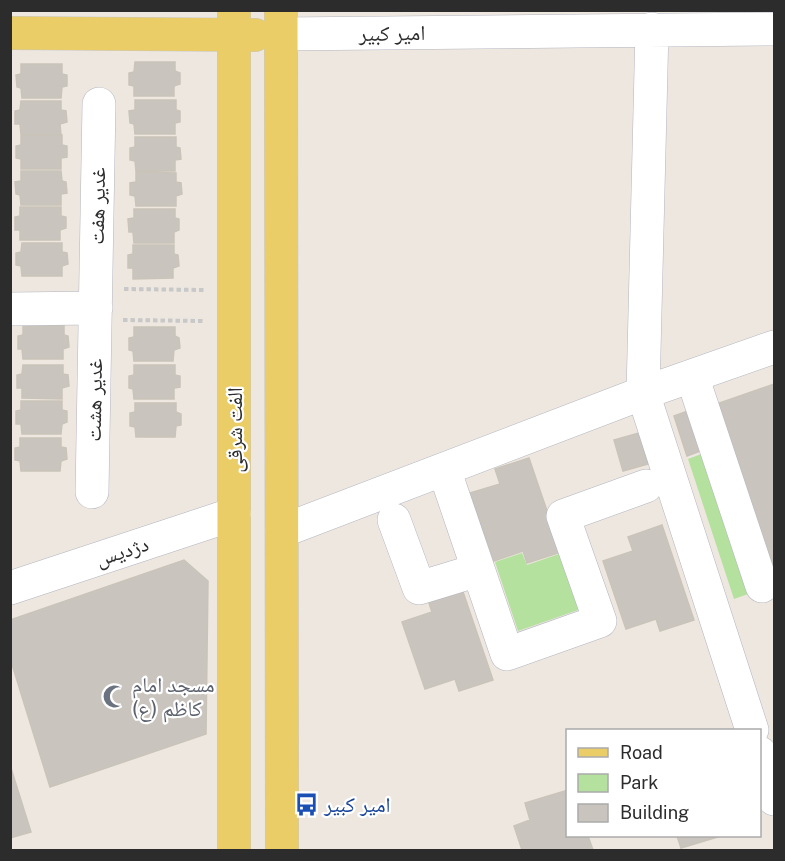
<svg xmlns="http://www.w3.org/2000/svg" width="785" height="861" viewBox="0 0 785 861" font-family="'Public Sans','Noto Naskh Arabic',sans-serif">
	<rect width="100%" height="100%" fill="#ede7e0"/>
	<!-- green -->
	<path fill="#b5e19f" d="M704,453l47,140 -17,6 -46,-140z
		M522,553l5,12 35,-12 19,56 -63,22 -23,-69z"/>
	<!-- building -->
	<path fill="#c9c5be" stroke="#c9c3b9" stroke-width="1.5" d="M135,62h40v9l5,2v11l-6,2v10h-40v-10l-5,-1v-12l5,-1z
		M21,64h41v10l5,1v11l-5,1 -1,11h-39l-1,-10 -4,-1 -1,-12 5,-1z
		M135,100h41v10l4,1v11l-5,1v11h-40l-1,-10 -4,-1 -1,-12 6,-1z
		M21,101h40v9l5,1 1,11 -7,2 1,11 -40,-1 -1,-10h-5v-13l5,-1z
		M21,135h41v10l5,1v11l-6,1v11h-40v-10l-5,-1v-12l5,-1z
		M135,137h41v10l4,1 1,11 -6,1v11h-39l-1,-10 -5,-1v-12l5,-1z
		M21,171h40l1,10 4,1 1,11 -6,1v11h-40l-1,-10 -4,-1 -1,-12 6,-1z
		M136,172l40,1v9l5,1 1,11 -6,2v10h-40l-1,-10 -5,-1v-12l6,-1z
		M20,207h41v9l5,1v11l-6,2v10h-40v-10h-5v-13l5,-1z
		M134,209h41v9l4,1v11l-5,2v11h-40l-1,-11h-4l-1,-13 6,-1z
		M22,243h40v9l5,1 1,11 -6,2v10h-40l-1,-10 -5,-1v-12l5,-1z
		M133,245h41v9l4,1 1,11 -6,2v10l-40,1v-11h-5v-13l5,-1z
		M23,326h41v9l4,1 1,11 -6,2v10h-40l-1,-10h-4v-13l5,-1z
		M134,327h41v9l4,2 1,10 -6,2 -1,11h-39l-1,-10 -4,-1v-12l5,-1z
		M23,365h40v9l5,1 1,11 -7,2v11l-40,-1v-10h-5v-13l5,-1z
		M134,365h41v10l5,1v11l-6,1v11h-40l-1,-10 -4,-1v-12l5,-1z
		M774,384v202l-63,-180z
		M21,401h41v9l5,1v11l-5,2 -1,10h-39l-1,-10h-5v-13l5,-1z
		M135,403h41v9l5,2v11l-5,1 -1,11h-39l-1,-10 -5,-1v-13l5,-1z
		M696,408l7,42 -16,6 -13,-40z
		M639,433l9,31 -25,7 -9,-31z
		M20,438h41v9l5,1 1,11 -6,2 -1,10h-39l-1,-10 -5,-1v-12l5,-1z
		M529,458l32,94 -34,11 -4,-12 -29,10 -24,-68 30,-9 -5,-15z
		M662,525l32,95 -34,11 -4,-12 -30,10 -23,-68 30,-10 -5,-14z
		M184,560l24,21 -2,153 -156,53 -40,-129v-38z
		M461,586l32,94 -34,11 -4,-12 -30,10 -23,-67 30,-10 -5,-15z
		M10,765l21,67 -21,6z
		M568,790v46h20l5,14h-71l-8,-24 16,-6 -5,-17z
		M677,836h44l-40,12z"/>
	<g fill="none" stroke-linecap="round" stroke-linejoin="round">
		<defs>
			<path id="minor" d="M652,29l-9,364 109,337
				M282,34l492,-5
				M10,309l86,-1
				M692,376l70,210
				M444,469l63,185 93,-33 -37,-105 83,-30
				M92,492l7,-388
				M394,520l25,68 59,-18
				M282,531l361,-138 131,-46
				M10,588l224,-74
				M760,753l14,46"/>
			<path id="major" d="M234,10v840
				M281,10l1,840
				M10,33l245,2"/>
		</defs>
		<!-- minor casing -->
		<use href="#minor" stroke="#b3b5bf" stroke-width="34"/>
		<!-- major casing -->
		<use href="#major" stroke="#c8c8c8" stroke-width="34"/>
		<!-- path -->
		<path stroke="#c8c8c8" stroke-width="4" stroke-dasharray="4.5 3" stroke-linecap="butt" d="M124,289l82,1
			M123,320l82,1"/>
		<!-- minor -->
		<use href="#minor" stroke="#fff" stroke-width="33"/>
		<!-- major -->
		<use href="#major" stroke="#eacd67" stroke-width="33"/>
	</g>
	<!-- icons -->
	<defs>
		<symbol id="mosque-bare" viewBox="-9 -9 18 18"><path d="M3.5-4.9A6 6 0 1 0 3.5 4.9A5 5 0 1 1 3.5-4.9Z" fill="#6b7280" stroke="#fff" stroke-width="2.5" paint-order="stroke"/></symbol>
		<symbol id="bus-bare" viewBox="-9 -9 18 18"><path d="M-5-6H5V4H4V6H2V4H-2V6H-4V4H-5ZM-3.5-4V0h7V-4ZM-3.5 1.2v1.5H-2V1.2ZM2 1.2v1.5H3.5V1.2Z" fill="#1a4fb4" stroke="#fff" stroke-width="2.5" paint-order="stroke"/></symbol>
	</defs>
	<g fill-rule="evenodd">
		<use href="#mosque-bare" x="98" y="680" width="33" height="33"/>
		<use href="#bus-bare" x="290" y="788" width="33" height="33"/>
	</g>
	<g text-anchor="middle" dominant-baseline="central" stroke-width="4.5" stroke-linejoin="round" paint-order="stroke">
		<!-- street labels -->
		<g font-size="21" fill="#2c2c2c" stroke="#fff">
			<text transform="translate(392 33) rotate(-1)">امیر کبیر</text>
			<text transform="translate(97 206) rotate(-89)">غدیر هفت</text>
			<text transform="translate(94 400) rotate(-89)">غدیر هشت</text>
			<text transform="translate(234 430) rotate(-90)">الفت شرقی</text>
			<text transform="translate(122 551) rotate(-18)">دژدیس</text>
		</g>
		<!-- worship labels -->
		<g font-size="21" fill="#5b616d" stroke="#fff" text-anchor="start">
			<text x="132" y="684">مسجد امام<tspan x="132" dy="24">کاظم (ع)</tspan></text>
		</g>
		<!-- transit labels -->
		<g font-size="21" fill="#164399" stroke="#fff" text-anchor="start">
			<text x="324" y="804">امیر کبیر</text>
		</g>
	</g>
	<!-- border -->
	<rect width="785" height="861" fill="none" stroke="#2c2c2c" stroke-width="24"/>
	<!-- legend -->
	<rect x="566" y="729" width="195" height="108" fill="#ffffff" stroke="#ababab" stroke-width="1.5"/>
	<rect x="578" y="748" width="30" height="9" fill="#eacd67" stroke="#ababab" stroke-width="1.5"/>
	<text x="620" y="759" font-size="18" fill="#2c2c2c">Road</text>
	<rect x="578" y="774" width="30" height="18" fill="#b5e19f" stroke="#ababab" stroke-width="1.5"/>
	<text x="620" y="789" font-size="18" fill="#2c2c2c">Park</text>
	<rect x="578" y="804" width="30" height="18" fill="#c9c5be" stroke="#ababab" stroke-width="1.5"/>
	<text x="620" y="819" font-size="18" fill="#2c2c2c">Building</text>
</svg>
